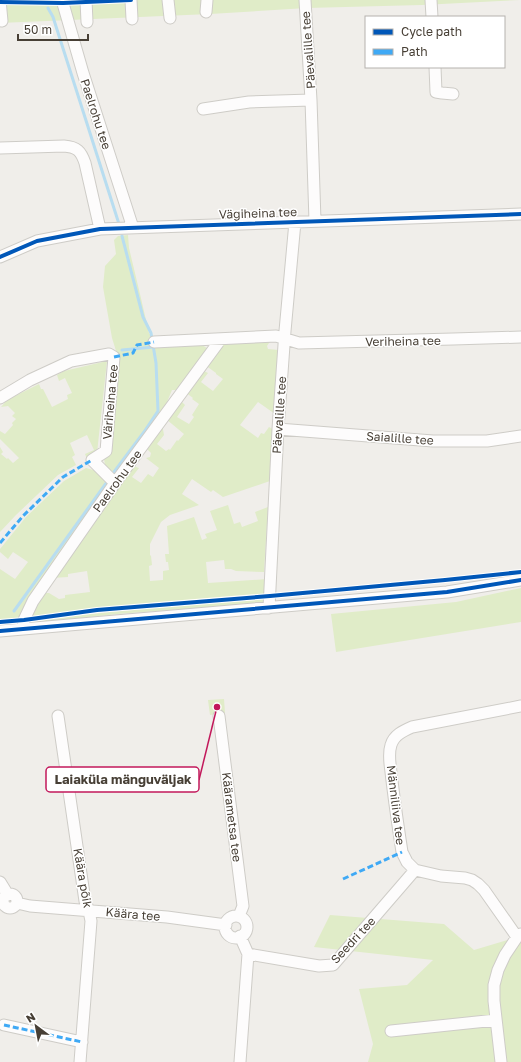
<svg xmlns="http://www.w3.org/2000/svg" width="521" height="1062" viewBox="0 0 521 1062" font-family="'Golos Text',sans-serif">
	<rect width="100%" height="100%" fill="#f0eeea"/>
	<!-- green -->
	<path fill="#e0ecc8" d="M0,0h520l-98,5 -115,3 -97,6 -210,9z
		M128,235l1,13 11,46 9,39 9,12 19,2 23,-3 7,4v3l-27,39h-8l-5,12 -2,7 -48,64 -8,-3 -4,-5 -1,-6 7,-12 5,-52 1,-41 -5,-16 -9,-51 2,-21 11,-12 -2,-14 4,-4z
		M271,340l-4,6 1,3 11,1 -4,64 -17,-12 -18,23 18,13 3,-5 3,1 5,-7 5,3 -4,51 -47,16 -10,-7 -2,2 -19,-13 -10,15 17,11 -29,10 -9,7 -11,22v11l1,1 1,9 -3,1 1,15 13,-1v-9l6,-1 -1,-8h-2l-1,-8h4l-2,-28 27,-9 8,23 5,-2 -2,-4 12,-4 -7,-19 18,-6 6,19 6,-2 2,5 16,-6 -3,-9 13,-5 -4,65 -28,-1 -5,-2h-6l-1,-9 -18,2 2,21 60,-4 -1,15c-79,6 -158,11 -236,23l11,-24h7l10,6 6,-1v-3l25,-3 -3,-21 -19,3v3l-16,1 82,-114 2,3 3,1 -7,9 9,6 7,-9 5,3 6,-9 -13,-10 4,-1 1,-4 -4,-4 -3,1 18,-26 2,11 -7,9 9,7 3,-2 1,1 7,-10 1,1 6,-7 -18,-15 14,-19 5,5 -8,12 12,7 5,-7 -2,-2 7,-11 -7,-5 1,-1 -8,-6 17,-22 6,3 -7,9 12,9 10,-12 -7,-5v-1l-11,-8 17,-23z
		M107,361l-10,92 -10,6 -2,-5 9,-4 -7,-15 -17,8 5,12 -3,2 4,8 -18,10 -42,40 -16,17v-85l3,5 -2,2 6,5 1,-1 5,5 6,-5 -19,-19v-8l5,3 8,-9 -1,-2 4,-4 -4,-3 3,-3 -7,-7 -7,1 6,-7 32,-16 2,5h2l9,18 16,-8 -1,-4 5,-2 -7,-15 -6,3 -2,-6 7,-4z
		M86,468l14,4 9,11 -87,133 -4,3 -18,1v-51l15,10 13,-17 -15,-10 -5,7 -8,-7v-3l26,-32 38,-36z
		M521,588v34l-185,30 -5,-38 125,-12z
		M265,599v3l-2,1 -145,11 -76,8h-10c77,-12 155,-16 233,-23z
		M224,699l1,14 -15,2 -2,-15z
		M330,915l114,9 30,26 47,-14v126h-153l5,-18 -14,-55 48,-4 26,-25 -119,-13z"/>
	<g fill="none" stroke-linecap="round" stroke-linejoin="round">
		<!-- stream -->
		<path stroke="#b8ddf0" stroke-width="3" d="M48,8l5,9 66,207
			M122,350l32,-3
			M114,472l30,-40 14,-21 -2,-48 -5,-30 -8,-16 -21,-81
			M14,611l93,-129"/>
		<defs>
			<path id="minor" d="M0,0l2,21
				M62,0l21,73 50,155
				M86,0l1,22
				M131,0l1,19
				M168,0l2,18
				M305,0l6,100 4,121
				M431,0l1,17
				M206,12l1,-12
				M435,67l1,25 6,1 11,1
				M203,109l46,-7 62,-2
				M0,148l64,-2c13,1 17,5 21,17l15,66
				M0,257l37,-16 63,-12 421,-15
				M154,342l122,-6 23,7 154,-4 68,-2
				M0,398l30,-18 41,-19 38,-7 5,3 -8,94 -14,9 23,23
				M278,429l155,12h54l34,-5
				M269,608l9,-179 7,-98 10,-109
				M23,629l1,-9 9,-19 82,-118 106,-144
				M0,631l447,-39 74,-12
				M58,716l27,185 4,10 2,10 -11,141
				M219,716l24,190 -4,10
				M0,882l8,13
				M3 901a7 7 0 1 1 14 0a7 7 0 1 1-14 0Z
				M17,903l13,3 137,11 59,8
				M225 927a11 11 0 1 1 22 0a11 11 0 1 1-22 0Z
				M240,936l8,18 -8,108
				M517,937l-33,-47 -6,-6 -6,-4 -7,-2 -24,-2 -26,-6 -8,-8 -5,-10c-4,-26 -8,-53 -11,-80 -1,-9 -3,-18 0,-27 3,-10 12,-14 21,-18l109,-21
				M248,954l71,12 14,-1 82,-95
				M4,1025l78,17
				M391,1031l105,-11
				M501,1062l-7,-61v-16l4,-15 7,-15 12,-18 4,-3"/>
		</defs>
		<!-- minor casing -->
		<use href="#minor" stroke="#ceccc7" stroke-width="13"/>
		<!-- minor -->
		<use href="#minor" stroke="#fdfcfc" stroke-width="11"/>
		<!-- quiet -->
		<path stroke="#3fa9f5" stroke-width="3" stroke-dasharray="6 3" stroke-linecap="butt" d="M114,357l19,-4 4,-8 17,-3
			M0,543l23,-27 40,-39 29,-17
			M343,879l59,-27
			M4,1025l78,17"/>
		<defs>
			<path id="cycleway" d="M0,2l63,1 68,-3
				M0,257l37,-16 63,-12 421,-15
				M0,622l24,-2 73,-10 173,-14 175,-16 76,-8
				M0,631l447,-39 74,-12"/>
		</defs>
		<!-- cycleway casing -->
		<use href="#cycleway" stroke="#fff" stroke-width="6"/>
		<!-- cycleway -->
		<use href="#cycleway" stroke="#0057b8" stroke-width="4"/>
	</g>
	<g text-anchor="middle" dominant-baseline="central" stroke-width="3" stroke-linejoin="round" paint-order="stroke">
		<!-- street labels -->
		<g font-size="12" fill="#473f35" stroke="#fff">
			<text transform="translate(308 50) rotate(-94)">Päevalille tee</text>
			<text transform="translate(96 114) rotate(72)">Paelrohu tee</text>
			<text transform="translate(258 213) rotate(-2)">Vägiheina tee</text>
			<text transform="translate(403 341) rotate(-1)">Veriheina tee</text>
			<text transform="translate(110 402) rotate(-85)">Väriheina tee</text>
			<text transform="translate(279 415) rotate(-86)">Päevalille tee</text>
			<text transform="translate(400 438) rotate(4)">Saialille tee</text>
			<text transform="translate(117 481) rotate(-54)">Paelrohu tee</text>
			<text transform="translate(396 805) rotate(83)">Männiliiva tee</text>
			<text transform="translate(232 817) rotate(83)">Käärametsa tee</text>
			<text transform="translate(83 878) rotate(80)">Käära põik</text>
			<text transform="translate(133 914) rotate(5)">Käära tee</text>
			<text transform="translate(353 940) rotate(-47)">Seedri tee</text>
		</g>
	</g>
	<!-- callouts -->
	<path fill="none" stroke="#c2185b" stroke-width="1.5" d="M217 707L199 780"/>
	<circle fill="#c2185b" stroke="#fff" stroke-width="1.5" cx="217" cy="707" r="4"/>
	<rect fill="#fff" stroke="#c2185b" stroke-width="1.5" x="46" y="767" width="153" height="25" rx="4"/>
	<g font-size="13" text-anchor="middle" font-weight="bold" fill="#473f35">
		<text x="123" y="784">Laiaküla mänguväljak</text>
	</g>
	<!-- legend -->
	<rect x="365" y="16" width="140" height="52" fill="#ffffff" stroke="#b5b2ae"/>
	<rect x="373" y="29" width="20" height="6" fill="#0057b8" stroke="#b5b2ae"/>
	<text x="401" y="36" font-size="12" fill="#473f35">Cycle path</text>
	<rect x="373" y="49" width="20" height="6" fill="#3fa9f5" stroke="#b5b2ae"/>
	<text x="401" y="56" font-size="12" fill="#473f35">Path</text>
	<!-- north arrow -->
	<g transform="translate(36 1026) rotate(328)" stroke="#ffffff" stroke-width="3" paint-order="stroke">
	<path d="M0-3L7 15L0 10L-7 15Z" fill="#473f35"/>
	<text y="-6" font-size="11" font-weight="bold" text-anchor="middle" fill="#473f35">N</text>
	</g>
	<!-- scale -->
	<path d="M18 34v6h70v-6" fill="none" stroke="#473f35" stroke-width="2"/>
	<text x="24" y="34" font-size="12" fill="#473f35" stroke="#ffffff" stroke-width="3" paint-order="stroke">50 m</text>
</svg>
